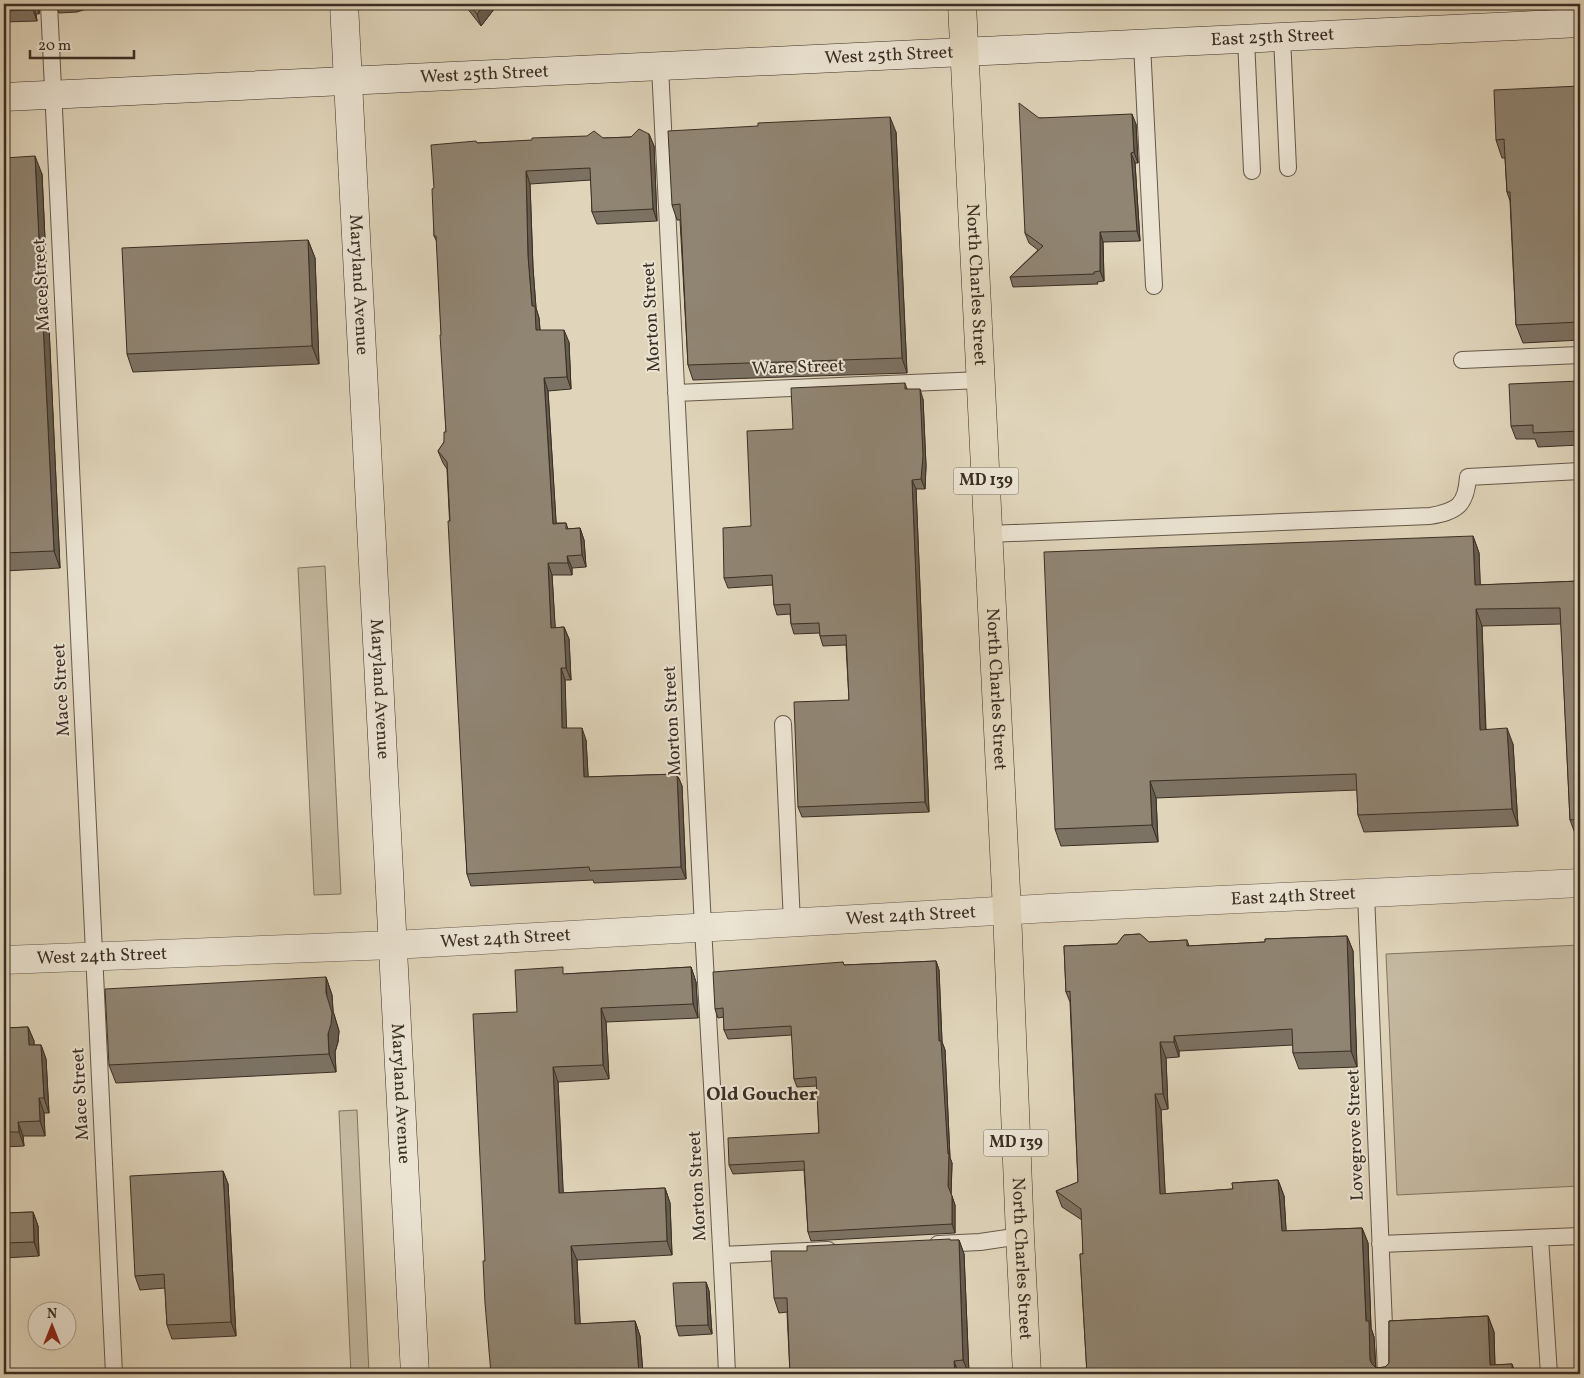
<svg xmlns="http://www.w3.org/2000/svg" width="1584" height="1378" viewBox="0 0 1584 1378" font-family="Vollkorn,serif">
	<rect width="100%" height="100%" fill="#e0d5bb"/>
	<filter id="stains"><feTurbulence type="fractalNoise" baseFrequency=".004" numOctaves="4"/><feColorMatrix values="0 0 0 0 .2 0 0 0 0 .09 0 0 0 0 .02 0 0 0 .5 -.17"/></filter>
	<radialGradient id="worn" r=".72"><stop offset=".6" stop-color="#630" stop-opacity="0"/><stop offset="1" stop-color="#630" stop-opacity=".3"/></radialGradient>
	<!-- green -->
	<path fill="#c4b9a1" stroke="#7f7462" d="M325,566l16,328 -27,1 -16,-327z
		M1580,945v241l-183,9 -11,-241z
		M357,1110l12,264h-18l-12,-263z"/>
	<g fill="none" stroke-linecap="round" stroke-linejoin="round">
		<defs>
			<path id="lane" d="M49,4l65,1370
				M1282,37l6,131
				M1246,39l6,132
				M1142,44l12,242
				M660,67c14,287 27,574 43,860 8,149 18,298 24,447
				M1462,360l118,-5
				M676,393l305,-13
				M989,534l441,-18c27,-5 36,-10 38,-39l112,-6
				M783,724l9,199
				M1366,894l20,480
				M1540,1238l9,136
				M938,1244l42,-2 40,-6
				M1380,1244l200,-8
				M722,1255l106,-5"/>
			<g id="street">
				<path id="s1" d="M4,960l389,-15 657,-37 530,-25"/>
			</g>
			<g id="secondary">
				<path id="s2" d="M344,4l71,1370"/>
				<path id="s3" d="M4,97l1576,-74"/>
			</g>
			<g id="primary">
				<path id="s4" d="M962,4l45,907 13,325 7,138"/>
			</g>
		</defs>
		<!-- lane casing -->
		<use href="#lane" stroke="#64584a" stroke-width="18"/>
		<!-- street casing -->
		<use href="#street" stroke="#64584a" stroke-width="29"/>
		<!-- secondary casing -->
		<use href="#secondary" stroke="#3a2e24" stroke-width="29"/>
		<!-- primary casing -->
		<use href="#primary" stroke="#3a2e24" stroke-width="29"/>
		<!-- lane -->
		<use href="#lane" stroke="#ebe4d3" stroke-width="16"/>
		<!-- street -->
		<use href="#street" stroke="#ebe4d3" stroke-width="28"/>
		<!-- secondary -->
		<use href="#secondary" stroke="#ebe4d3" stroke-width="28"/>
		<!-- primary -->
		<use href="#primary" stroke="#e0d5bb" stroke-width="28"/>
	</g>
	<!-- wall -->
	<path fill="#7c7263" stroke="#3a2e24" d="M4,4h36l-1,10h-3l1,7 -33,1z
		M56,4h117l-83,4 -13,4 -18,1z
		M464,4h34l-17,22z
		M1580,86v254l-57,3 -7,-18 -6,-124 -3,-9 -2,-34h-3l-6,-18z
		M1039,118l97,6 2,39h-3l5,78 -37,1 1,39 -7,1 1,2 -85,3 -3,-10 28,-27 -9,-7 -4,-10z
		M896,132l11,241 -214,7 -5,-15 -8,-145h-3l-5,-15z
		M649,134l5,12 3,75 -60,3 -5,-12 -1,-32 -61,4 3,84 3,40 3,10 1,12 29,12 2,47 -23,2 8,132h10l2,6 12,-1 4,12 2,27 -14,1v7h-20l3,53 9,-1 5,12 2,41h-6l1,48 20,12 2,37 89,-3 5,12 4,93 -92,4 -1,-3 -122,6 -4,-12 -20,-405 -4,-6 -5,-12 6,-9 2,-10 -9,-190 -3,-6v-48l43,-45 154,-6z
		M4,158l38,16 18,394 -56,3z
		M308,240l7,18 4,106 -186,8 -6,-18z
		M1580,381v64l-42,2 -3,-8h-19l-5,-13z
		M905,383l2,6 16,10 3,67 -1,23h-9l13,323 -127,5 -4,-10 51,-107 -3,-55 -23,1 -3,-10v-3l-26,1 -3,-10 -1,-10 -13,1 -3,-10 -1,-20 -45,3 -4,-10 27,-52 42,-97z
		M1473,536l6,17 1,32 100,-4v255h-4l-6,-16 -9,-196 -79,2 4,103 27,15 5,82 -154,6 -6,-17 -1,-25 -201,8 2,44 -97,4 -6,-17z
		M1140,934l9,8 38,-2 2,6 76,-4v-3l82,-3 6,15 4,116 -58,2 -6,-16v-8l-114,6v6l-13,1 2,51 -7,1 4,84 68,-5 -1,-6 46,-3 6,16 2,35 76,-3 6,15 3,85 3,9 2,31 9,-1 4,-4v-42l99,-5 6,16 1,33 17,-1 3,10h-428l-7,-120h3l-1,-34 -20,-13 -6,-16 22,-9 -8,-180 -4,-10 -2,-46 53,-2 7,-9z
		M936,961l3,9 3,72 3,8 5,108 2,5 -1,31 4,11v28l-144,8 -3,-9 -4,-62 -71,4 -4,-9 90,-32 -2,-47 -20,1 -3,-8 -2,-44 -64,4 -4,-9v-13l-6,1 -3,-9 128,-47 1,3z
		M691,967l5,15 2,36 -92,4 3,57 -51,3 5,111 102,-5 5,15 2,52 -95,5 3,64 55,-3 5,15 3,38 -158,-113 32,-249 48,-38z
		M326,977l6,18 1,16 6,20 -1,11 -3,10 1,20 -220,11 -7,-18z
		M28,1027l6,14v4h7l5,14 3,54h-5l1,23h-22l1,10 -20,1v-119z
		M223,1171l5,13 8,152 -64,3 -5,-14 -2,-37 -25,2 -5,-14z
		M33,1212l5,14 1,30 -35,2v-45z
		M959,1240l5,14 5,120h-179l-3,-62 -8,1 -5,-15 33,-47z
		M706,1282l3,9 3,43 -33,2 -3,-10z"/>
	<!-- shaded-wall -->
	<path fill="#655d50" stroke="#3a2e24" d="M33,4l3,10 1,7 -4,-11z
		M36,4h4l-1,10z
		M485,4h13l-17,22 -4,-12z
		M1132,114l4,10 2,39 -4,-11z
		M890,117l6,15 11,241 -5,-15z
		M649,134l5,12 3,75 -4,-12z
		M1131,153l4,10 5,78 -3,-10z
		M35,156l7,18 18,394 -6,-17z
		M526,171l4,13 3,84 3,40 3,10 2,24 -5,-12 -4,-24 -4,-50z
		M1100,232l3,10 1,39 -4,-10z
		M308,240l7,18 4,106 -7,-18z
		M564,330l5,12 2,47 -4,-12z
		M544,378l4,13 9,145 -4,-12z
		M920,389l3,10 3,67 -1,23 -4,-10z
		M912,480l4,9 13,323 -4,-10z
		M580,528l4,12 2,27 -4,-12z
		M1473,536l6,17 2,49 -6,-17z
		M567,556l5,12v7l-4,-12z
		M548,563l4,12 4,65 -5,-12z
		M1476,609l6,17 4,120 -6,-16z
		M564,627l5,12 2,41 -5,-12z
		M561,668l4,12 2,60 -5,-12z
		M582,728l4,12 3,49 -5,-12z
		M1507,728l6,16 5,82 -6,-17z
		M677,774l5,12 4,93 -5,-12z
		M1150,781l6,17 2,44 -6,-17z
		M1347,936l6,15 4,116 -6,-16z
		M936,961l3,9 3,72 3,8 5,108 2,5 -1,32 -3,-9v-32l-9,-113z
		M691,967l5,15 2,36 -5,-14z
		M326,977l6,18 1,16 6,20 -1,11 -3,10 1,20 -7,-18z
		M601,1008l5,14 3,57 -6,-14z
		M28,1027l6,14v18l-5,-14z
		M1174,1036l5,15v6l-5,-15z
		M1160,1042l6,16 2,51 -5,-15z
		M41,1045l5,14 3,54 -5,-15z
		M553,1067l5,15 6,126 -5,-15z
		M1155,1094l6,16 5,99 -6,-15z
		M39,1098l5,15 1,23 -5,-15z
		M18,1122l5,14 1,10 -5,-14z
		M223,1171l5,13 8,152 -5,-14z
		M1278,1180l6,16 3,50 -5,-15z
		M665,1188l5,15 2,52 -5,-14z
		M952,1196l3,9v28l-3,-9z
		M33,1212l5,14 1,30 -5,-14z
		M1362,1228l6,15 3,85 3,9 2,37 -6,-14 -4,-39z
		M959,1240l5,14 5,120 -6,-14z
		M571,1246l6,14 4,79 -6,-15z
		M706,1282l3,9 3,43 -4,-9z
		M1488,1316l6,16 1,42 -5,-9z
		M635,1321l5,15 3,38h-4z
		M954,1361l5,13h-4z
		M1512,1364l3,10h-3z"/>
	<!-- building -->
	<path fill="#908573" stroke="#3a2e24" d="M4,4h28l1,6 -29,1z
		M469,4h16l-8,10z
		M1580,86v236l-64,3 -6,-133h-3l-3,-53 -8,1 -2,-50z
		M1019,103l20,15 93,-4 2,38 -3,1 6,78 -37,1v39l-6,1v2l-84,3 33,-31 -18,-13z
		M890,117l12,241 -214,7 -8,-161 -8,1 -4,-74 90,-5v-3z
		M639,129l10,5 4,75 -61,3 -2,-44 -64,3 2,85 4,50h3l1,24h28l3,47 -23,1 9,146 13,-1v6l14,-1 2,27 -15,1 1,7h-20l3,65 13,-1 2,41h-5l1,60h20l2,49 93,-3 4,93 -91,4 -1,-4 -122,7 -19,-353h2l-3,-59 -9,-11 6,-9v-10h2l-6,-97h1l-5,-99h-2l-2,-47 2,-1 -3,-43 45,-4 1,2 55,-3v-2l55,-2 7,-5 9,7 28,-1z
		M35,156l19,395 -50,2v-395z
		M308,240l4,106 -185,8 -5,-106z
		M1580,381v50l-47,2v-8l-22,1 -2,-42z
		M905,383v6h15l3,67 -2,23 -9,1 13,322 -127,5 -4,-105 55,-2 -3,-65 -26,1 -1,-13 -28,1 -1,-20 -16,1 -2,-30 -48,3 -1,-50 28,-2 -4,-95 46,-2 -2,-41z
		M1473,536l2,49 105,-4v238l-10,1 -10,-212 -84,1 4,121 27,-2 5,81 -154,6 -2,-41 -206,7 2,44 -97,4 -11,-277z
		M1140,934l9,8 38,-2v6l78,-4v-3l82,-3 4,115 -58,2 -1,-24 -118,7v6h-14l3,52h-8l5,100 73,-5 -1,-6 46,-3 4,51 80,-3 4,93h3l1,39 2,4 4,4 9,-1 4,-4v-42l99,-5 2,49 22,-1v10h-425l-7,-120h3l-2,-45 -25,-18 22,-9 -8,-191 -4,1 -2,-46 53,-2 7,-9z
		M936,961l3,80h2l7,113h1l-1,32 4,10v28l-144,8 -4,-71 -75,4 -1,-27 91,-5 -3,-56 -22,2 -3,-53 -67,4 -1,-22 -8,1 -2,-37 130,-10 1,3z
		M563,967v7l128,-7 2,37 -92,4 2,57 -50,2 6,126 106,-5 2,53 -96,5 4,78 60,-3 4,53h-148l-6,-71 -2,-42h2l-12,-247 44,-2 -2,-42z
		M326,977v16l6,20 -1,11 -3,10 1,20 -220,11 -4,-76z
		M28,1027l1,18h12l3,53h-5l1,23 -22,1 1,10h-15v-104z
		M223,1171l8,151 -64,3 -3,-51 -29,2 -5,-100z
		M33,1212l1,30 -30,1v-30z
		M950,1239v1h9l4,120 -9,1 1,13h-165l-3,-76h-13l-3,-47h36v-5z
		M706,1282l2,43 -32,1 -3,-43z"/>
	<g text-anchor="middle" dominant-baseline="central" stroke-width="4" stroke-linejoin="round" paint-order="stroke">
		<!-- shield labels -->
		<g fill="#ebe4d3" stroke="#6f6558" stroke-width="1">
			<rect x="953.5" y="467.5" width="65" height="27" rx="4"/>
			<rect x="983.5" y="1129.5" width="65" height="27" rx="4"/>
		</g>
		<g font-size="16" font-weight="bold" fill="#3a2e24">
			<text x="986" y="481">MD 139</text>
			<text x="1016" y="1143">MD 139</text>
		</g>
		<!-- street labels -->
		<g font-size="18" fill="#3a2e24" stroke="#ebe4d3">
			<text stroke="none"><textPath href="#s3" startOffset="1270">East 25th Street</textPath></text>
			<text stroke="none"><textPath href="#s3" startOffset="886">West 25th Street</textPath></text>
			<text stroke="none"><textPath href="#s3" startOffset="481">West 25th Street</textPath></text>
			<text stroke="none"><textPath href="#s4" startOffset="281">North Charles Street</textPath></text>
			<text transform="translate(42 285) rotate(-93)">Mace Street</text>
			<text stroke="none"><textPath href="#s2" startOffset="281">Maryland Avenue</textPath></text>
			<text transform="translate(652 317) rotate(-93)">Morton Street</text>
			<text transform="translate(798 368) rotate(-2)">Ware Street</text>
			<text stroke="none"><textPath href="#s2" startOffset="686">Maryland Avenue</textPath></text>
			<text stroke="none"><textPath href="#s4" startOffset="686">North Charles Street</textPath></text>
			<text transform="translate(62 690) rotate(-93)">Mace Street</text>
			<text transform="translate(673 721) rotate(-93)">Morton Street</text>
			<text stroke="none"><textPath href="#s1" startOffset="1291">East 24th Street</textPath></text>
			<text stroke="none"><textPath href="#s1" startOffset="908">West 24th Street</textPath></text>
			<text stroke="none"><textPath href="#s1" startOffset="502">West 24th Street</textPath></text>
			<text stroke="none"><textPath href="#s1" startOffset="98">West 24th Street</textPath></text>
			<text stroke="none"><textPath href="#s2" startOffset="1091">Maryland Avenue</textPath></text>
			<text transform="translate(81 1094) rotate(-93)">Mace Street</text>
			<text transform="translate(1356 1135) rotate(-92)">Lovegrove Street</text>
			<text transform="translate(698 1186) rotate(-93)">Morton Street</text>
			<text stroke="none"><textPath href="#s4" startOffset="1256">North Charles Street</textPath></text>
		</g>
		<!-- neighbourhood labels -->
		<g font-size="19" font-weight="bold" fill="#3a2e24" stroke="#ebe4d3">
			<text x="762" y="1095">Old Goucher</text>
		</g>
	</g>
	<!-- margin -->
	<rect width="1584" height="1378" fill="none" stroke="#e0d5bb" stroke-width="20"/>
	<rect x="5" y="5" width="1574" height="1368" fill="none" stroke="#3a2e24" stroke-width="2.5"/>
	<rect x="10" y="10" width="1564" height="1358" fill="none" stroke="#3a2e24"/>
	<!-- north arrow -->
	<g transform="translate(52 1326)"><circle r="24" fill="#ebe4d3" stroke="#a49b8d"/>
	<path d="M0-4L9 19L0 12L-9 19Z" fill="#8f2418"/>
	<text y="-8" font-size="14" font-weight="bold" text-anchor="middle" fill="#3a2e24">N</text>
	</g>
	<!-- scale -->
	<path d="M30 50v8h104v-8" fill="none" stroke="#3a2e24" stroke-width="2.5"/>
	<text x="38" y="50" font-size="15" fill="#3a2e24" stroke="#ebe4d3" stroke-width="4" paint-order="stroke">20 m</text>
	<rect width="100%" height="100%" filter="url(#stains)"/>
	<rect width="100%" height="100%" fill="url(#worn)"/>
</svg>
